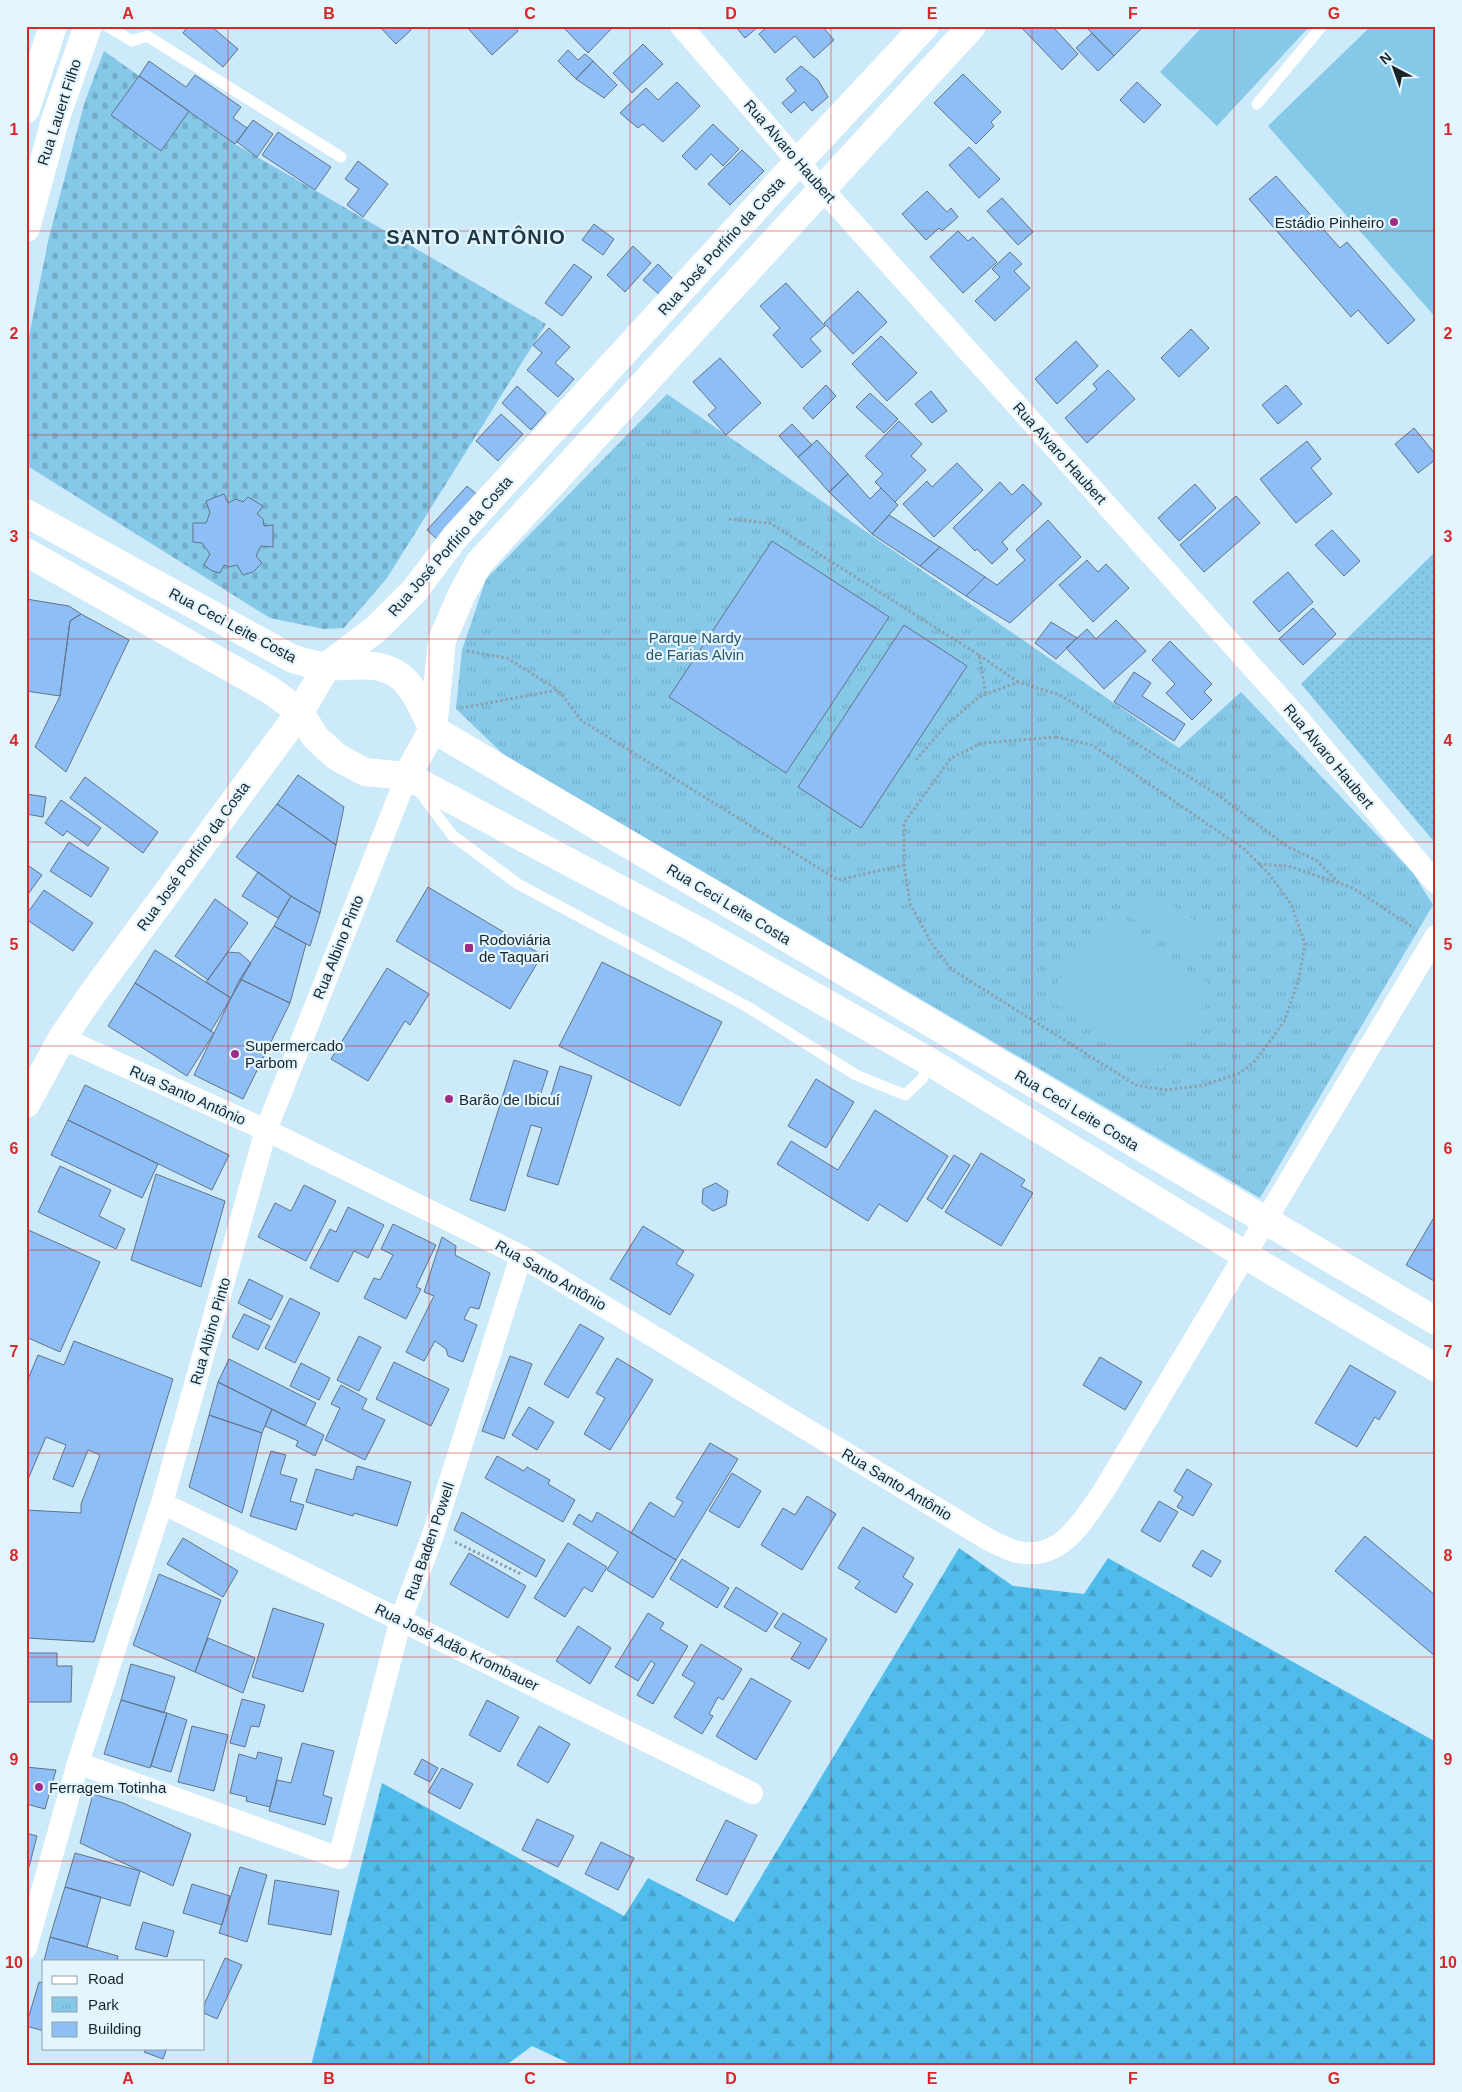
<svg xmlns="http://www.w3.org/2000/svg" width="1462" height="2092" viewBox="0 0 1462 2092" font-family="Arial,sans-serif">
	<defs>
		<pattern id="grass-dots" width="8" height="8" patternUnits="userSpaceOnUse" patternTransform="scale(1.25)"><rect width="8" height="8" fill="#86c8e8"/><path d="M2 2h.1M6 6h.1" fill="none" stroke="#73acc7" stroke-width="1.8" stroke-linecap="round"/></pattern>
		<pattern id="forest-firs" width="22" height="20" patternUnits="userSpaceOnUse" patternTransform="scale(1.25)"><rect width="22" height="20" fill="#50bceb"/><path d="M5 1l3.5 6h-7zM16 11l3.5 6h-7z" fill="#45a1ca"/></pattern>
		<pattern id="cemetery-stones" width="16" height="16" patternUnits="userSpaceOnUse" patternTransform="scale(1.25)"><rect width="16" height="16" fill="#86c8e8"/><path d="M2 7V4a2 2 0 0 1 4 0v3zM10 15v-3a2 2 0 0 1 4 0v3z" fill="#73acc7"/></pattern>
		<pattern id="park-tufts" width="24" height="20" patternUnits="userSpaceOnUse" patternTransform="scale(1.25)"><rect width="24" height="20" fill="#86c8e8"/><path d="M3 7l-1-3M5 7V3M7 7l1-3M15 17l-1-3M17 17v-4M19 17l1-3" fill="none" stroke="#73acc7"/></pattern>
	</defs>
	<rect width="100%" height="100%" fill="#cceaf9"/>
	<!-- grass -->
	<path fill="url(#grass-dots)" d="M1436,551v293l-135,-160z"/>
	<!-- forest -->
	<path fill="url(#forest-firs)" d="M959,1548l54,38 71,8 24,-36 328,184v324h-861l-43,-20 -27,20h-194l71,-283 242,133 24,-38 86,44z"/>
	<!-- cemetery -->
	<path fill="url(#cemetery-stones)" d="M104,51l131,93 311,180 -159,254 -43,50 -21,1 -53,-11 -244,-153v-114l23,-114 36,-136z"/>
	<!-- park -->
	<path fill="url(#park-tufts)" d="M667,394l512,354 62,-56 172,181 20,32 -173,293 -756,-443 -48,-46 6,-59 24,-71z"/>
	<!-- garden -->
	<path fill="#86c8e8" d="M1203,26h107l-93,100 -57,-54z
		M1371,26h65v292l-168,-192z
		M1147,888l68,46 -17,23 -70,-41z
		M1103,918l113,70 -54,82 -116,-72z"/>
	<!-- building -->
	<path fill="#8dbef6" stroke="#627387" d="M188,26h23l27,23 -15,18 -40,-34z
		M379,26h28l4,4 -15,14z
		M466,26h48l4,5 -26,24z
		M566,26h48l-26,27 -24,-25z
		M735,26h24l-14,12z
		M768,26h54l12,14 -20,18 -19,-22 -20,17 -16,-19z
		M1020,26h32l26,28 -16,16z
		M1085,26h59l-30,30z
		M1092,33l22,23 -16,15 -22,-23z
		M643,44l20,20 -31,29 -19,-20z
		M568,50l10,10 7,-6 8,7 -17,18 -18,-18z
		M149,61l37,26 9,-12 46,32 -8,11 14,10 -12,16 -96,-68z
		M593,61l24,24 -13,13 -28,-19z
		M801,66l17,14 10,17 -16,14 -8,-9 -13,11 -9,-10 14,-12 -10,-12z
		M963,74l38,38 -10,10 3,4 -18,18 -42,-41z
		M139,76l50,35 -28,40 -50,-36z
		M677,82l23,24 -37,36 -20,-18 -5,4 -18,-15 26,-25 12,12z
		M1137,82l24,23 -17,18 -24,-23z
		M253,120l20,14 -16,23 -20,-15z
		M713,124l26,25 -16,17 -12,-12 -15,16 -14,-14z
		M278,132l53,35 -16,23 -53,-35z
		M969,147l31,32 -21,19 -30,-33z
		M742,150l22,21 -34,34 -22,-21z
		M358,161l30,23 -25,33 -16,-12 12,-16 -14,-10z
		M1276,176l64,72 7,-6 68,78 -27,24 -30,-34 -7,7 -102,-118z
		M927,191l20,21 4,-4 7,9 -16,14 -3,-3 -13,12 -24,-26z
		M1002,198l31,34 -15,13 -31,-34z
		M594,224l20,15 -11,16 -21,-15z
		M958,231l10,10 5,-4 24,25 -34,31 -33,-36z
		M633,246l18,17 -26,29 -18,-17z
		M1010,252l12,12 -8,7 16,17 -35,33 -20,-20 25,-24 -8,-8z
		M574,264l18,13 -30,39 -17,-13z
		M658,264l17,17 -14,15 -18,-16z
		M786,283l39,43 -15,13 11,12 -19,17 -29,-33 7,-7 -20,-22z
		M858,291l29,31 -34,32 -29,-31z
		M549,328l21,19 -15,16 19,16 -16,18 -31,-27 15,-17 -9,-8z
		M1191,329l18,19 -30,29 -18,-19z
		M881,336l36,37 -30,28 -35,-37z
		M1076,341l22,25 -41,38 -22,-25z
		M720,358l41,45 -35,32 -18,-20 8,-7 -23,-26z
		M1108,370l27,29 -48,44 -22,-25 32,-29 -4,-5z
		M826,385l10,11 -23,23 -10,-11z
		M1286,385l16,19 -24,20 -16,-19z
		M517,386l29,27 -15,17 -29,-27z
		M931,391l16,20 -15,12 -17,-19z
		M870,393l28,26 -14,14 -28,-26z
		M501,414l22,20 -25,27 -22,-20z
		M899,421l23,23 -11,12 15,14 -31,32 -20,-20 8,-8 -18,-18z
		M792,424l20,21 -14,12 -19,-21z
		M1414,428l22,27v4l-18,14 -23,-29z
		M817,440l31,34 -19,18 -31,-35z
		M1307,441l14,18 -10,9 21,26 -36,29 -36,-44z
		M957,463l26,27 -49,47 -31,-33 24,-23 5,6z
		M848,474l22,25 11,-11 17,17 -26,29 -43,-42z
		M1000,482l12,13 11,-11 19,20 -40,38 6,7 -16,15 -15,-15 -2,2 -22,-23z
		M1195,484l21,24 -37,33 -21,-23z
		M467,486l13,11 -41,44 -12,-11z
		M224,494l4,9 8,-4 7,3 5,-5 15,9 -6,8 6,5 1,7 9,-1v22l-12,-1 -5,10 6,7 -9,9 -10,3 -6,-10 -8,2 -5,-2 -4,8 -8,-2 -8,-6 6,-11 -8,-11 -9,-1v-19h13l4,-10 -4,-12z
		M1236,496l24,27 -56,49 -24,-27z
		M889,515l51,32 -20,19 -48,-32z
		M1048,520l33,37 -71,66 -44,-27 19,-19 12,8 28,-25 -9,-10z
		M1332,530l28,31 -16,15 -29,-31z
		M772,541l117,76 -103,156 -117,-76z
		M940,547l45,30 -19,19 -46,-30z
		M1087,560l11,12 8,-8 23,24 -36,34 -34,-37z
		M1288,572l25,30 -34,30 -26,-30z
		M26,599l43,7 12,8 -11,7 -10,75 -34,-5z
		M1313,608l23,26 -33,31 -24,-26z
		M81,614l48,26 -63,132 -31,-25 25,-51 10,-75z
		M1116,620l30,31 -42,38 -38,-41 21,-19 9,10z
		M1051,622l26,16 -21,21 -21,-16z
		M904,625l63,41 -106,162 -63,-41z
		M1170,641l42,43 -8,8 8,8 -20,20 -26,-27 9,-9 -23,-24z
		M1134,672l17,11 -9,13 43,28 -11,17 -60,-39z
		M298,775l46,32 -8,38 -59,-41z
		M85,777l73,55 -15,21 -73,-55z
		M26,794l20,3 -3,20 -17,-3z
		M61,800l40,28 -13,18 -21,-15 -4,5 -18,-13z
		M277,804l59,41 -16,68 -29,-17 -55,-39z
		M69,842l40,26 -18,29 -41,-26z
		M26,864l16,11 -16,22z
		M258,872l33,24 -13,22 -36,-22z
		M428,887l114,68 -32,54 -114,-68z
		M44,890l49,33 -20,28 -47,-32v-4z
		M291,896l29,17 -10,33 -36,-20z
		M215,899l33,24 -40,57 -33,-24z
		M274,926l32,18 -16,59 -50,-24z
		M155,950l76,48 -20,33 -76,-48z
		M228,952l12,1 11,10 -20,35 -25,-16z
		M602,962l120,60 -42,84 -121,-60z
		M387,968l42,26 -19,31 -5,-4 -37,60 -37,-22z
		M240,979l50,24 -47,96 -49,-24z
		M135,983l79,50 -27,43 -79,-50z
		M514,1060l34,11 -10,31 10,3 12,-39 32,10 -34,109 -31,-9 15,-48 -11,-3 -26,86 -35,-11z
		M816,1079l38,23 -28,46 -38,-22z
		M85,1085l144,70 -17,35 -144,-70z
		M875,1110l73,46 -41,66 -28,-18 -11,17 -91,-57 14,-23 47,29z
		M68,1120l90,44 -16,34 -91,-43z
		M981,1153l44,27 -4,6 12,7 -32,53 -56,-34z
		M954,1155l16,10 -28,44 -15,-10z
		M60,1166l51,24 -12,26 26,13 -9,20 -78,-37z
		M156,1174l69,27 -24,86 -70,-27z
		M716,1183l12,8 -2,14 -13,6 -11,-8 1,-14z
		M304,1185l32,16 -30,60 -48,-24 17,-34 16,8z
		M348,1207l36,18 -16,33 -14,-7 -16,31 -28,-14 20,-39 6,3z
		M1436,1214v68l-30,-17z
		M393,1224l43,21 -20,42 5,2 -15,30 -42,-21 10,-20 6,2 13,-25 -12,-6z
		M643,1226l41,25 -8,13 18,11 -24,40 -60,-36z
		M26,1229l74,33 -40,90 -34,-15z
		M442,1237l14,9 -1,9 35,18 -11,36 -9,-2 -6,12 13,6 -14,37 -15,-6 -2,-7 -11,-8 -11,20 -18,-9 28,-56 -10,-4z
		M249,1279l34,17 -12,24 -33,-17z
		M290,1298l30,15 -25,50 -30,-15z
		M244,1314l26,12 -12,24 -26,-13z
		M580,1324l24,14 -36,60 -24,-14z
		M359,1336l22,11 -22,44 -22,-11z
		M74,1341l99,38 -79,263 -68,-4v-128l55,3v-9l19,-49 -12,-5 -15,37 -20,-8 13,-34 -20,-8 -20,47v-100l12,-29 26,10z
		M510,1356l22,8 -28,75 -22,-8z
		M1100,1357l42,25 -17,28 -42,-25z
		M617,1358l36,22 -43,70 -26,-16 21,-36 -9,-5z
		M229,1359l87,44 -11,23 -87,-44z
		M394,1362l55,27 -18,37 -55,-27z
		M301,1363l29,15 -11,22 -29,-14z
		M1350,1365l46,27 -17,28 -4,-3 -18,30 -42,-24z
		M218,1382l54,27 -10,24 -53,-18z
		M341,1385l26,14 -5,10 23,11 -20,40 -40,-20 15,-32 -9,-4z
		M529,1407l25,15 -17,28 -25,-15z
		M272,1409l52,26 -9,21 -19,-10 2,-5 -33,-15z
		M209,1415l53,18 -20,80 -53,-26z
		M710,1443l28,16 -62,101 -45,-27 19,-31 24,15 9,-15 -7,-4z
		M271,1451l15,4 -6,19 17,5 -7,22 14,4 -8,25 -46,-14z
		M497,1456l27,15 3,-4 23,13 -2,4 27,16 -12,22 -78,-44z
		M357,1466l54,16 -14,44 -43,-13 -1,3 -47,-14 10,-33 37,11z
		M1187,1469l25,15 -19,32 -16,-9 6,-10 -9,-6z
		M732,1473l29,18 -22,37 -30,-17z
		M807,1496l29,18 -34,56 -41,-25 22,-37 12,7z
		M1159,1501l19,11 -18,30 -19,-11z
		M462,1512l83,48 -9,17 -82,-47z
		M597,1512l79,48 -23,38 -46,-28 11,-18 -45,-28 6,-10 13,8z
		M863,1527l51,31 -11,19 10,7 -17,29 -41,-25 5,-7 -22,-13z
		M1365,1536l71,60v61l-101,-86z
		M183,1538l55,33 -15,26 -56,-33z
		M568,1543l39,24 -15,25 -8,-5 -19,30 -31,-19z
		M1202,1550l19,11 -10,16 -19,-11z
		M469,1553l57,33 -18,32 -58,-34z
		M682,1559l47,29 -12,20 -47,-29z
		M159,1574l62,26 -26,72 -62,-27z
		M736,1587l42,26 -12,19 -42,-25z
		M273,1608l51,16 -21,68 -51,-15z
		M648,1613l16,10 -4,6 28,17 -35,58 -16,-9 18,-31 -4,-3 -13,20 -23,-14z
		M783,1613l44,26 -18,30 -18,-10 10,-16 -27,-16z
		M578,1626l33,22 -21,36 -34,-23z
		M208,1638l47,20 -12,35 -48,-21z
		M701,1644l41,25 -19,31 -5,-3 -9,17 4,2 -11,18 -28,-17 21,-34 -13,-8z
		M26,1653h31v13h15l-1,36h-45z
		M131,1664l44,13 -11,36 -43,-13z
		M751,1678l40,23 -35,59 -40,-24z
		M242,1699l23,6 -6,22 -8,-1 -6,21 -15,-4z
		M121,1700l46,13 -17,55 -46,-14z
		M487,1700l32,17 -19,35 -31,-17z
		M167,1713l20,7 -16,52 -20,-6z
		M192,1726l36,9 -14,56 -36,-9z
		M539,1726l31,18 -22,39 -31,-18z
		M302,1743l32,8 -11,44 9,3 -7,27 -56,-14 8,-31 14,3z
		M258,1752l24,6 -12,49 -24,-6 1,-4 -17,-4 9,-39 17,5z
		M422,1759l16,9 -8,14 -16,-8z
		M26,1767l30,3 -11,39 -19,-5z
		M442,1768l31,16 -13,25 -32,-17z
		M93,1794l30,9 68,31 -18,52 -93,-43z
		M537,1819l37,17 -16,31 -36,-17z
		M726,1820l31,15 -30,60 -31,-15z
		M26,1833l11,3 -8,31 -3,-1z
		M601,1842l33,16 -16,32 -33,-16z
		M75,1853l65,18 -10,35 -65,-19z
		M240,1867l27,8 -20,67 -28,-9z
		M275,1880l64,11 -8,44 -63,-11z
		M192,1884l38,12 -8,29 -39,-12z
		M65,1887l36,10 -14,50 -37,-10z
		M143,1922l31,9 -7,26 -32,-8z
		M50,1937l68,19 -1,5h-73z
		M225,1958l17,7 -25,54 -13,-6v-8z
		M39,1982l5,1v48l-18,-5z
		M146,2048h21l-4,11 -19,-7z"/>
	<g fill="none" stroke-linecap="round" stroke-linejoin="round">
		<!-- path -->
		<path stroke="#8ba2ad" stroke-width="3" stroke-dasharray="2.5 2.5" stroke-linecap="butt" d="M729,519l41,4 209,132 7,40
			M467,651l40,7 51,32
			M979,655l39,27
			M461,708l97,-18 24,31 256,159 66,-15
			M1056,737l36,8 152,104 26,26 21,29 14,40 -6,34 -15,44 -28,38 -16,13 -35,12 -38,5 -31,-5 -185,-116 -19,-25 -22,-40 -6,-39v-42l47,-65 31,-15z
			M916,760l30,-35 33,-28 39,-15 42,13 158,100 70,52 28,13 23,23
			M1259,864l29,2 65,22 61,40
			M455,1542l66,32"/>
		<!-- service -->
		<path stroke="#fff" stroke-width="11" d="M107,26l25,15 15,-5 194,121
			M1257,104l65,-78
			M419,791l33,44 66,49 228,122 110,69 49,20 17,-16 8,-17"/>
		<!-- minor -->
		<path stroke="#fff" stroke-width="22" d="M681,26l117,136 493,548 145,173
			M62,1038l204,92 255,126 468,284c9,4 19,10 29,12 43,9 64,-30 85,-60l333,-556
			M162,1503l590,290
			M78,1763l261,95 62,-239 32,-84 88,-279
			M26,1948l52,-185 84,-260 104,-373 141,-354"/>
		<!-- tertiary -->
		<path stroke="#fff" stroke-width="28" d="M26,513l267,146c11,3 22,7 34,7 24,2 53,-7 74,11 15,13 23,35 32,52l1003,592
			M26,552l244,138 30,22 15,25 22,20 28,15 42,4 292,155 231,131 315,193 191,113
			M407,776l26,-47 9,-89 19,-44 18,-33 493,-537
			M26,1104l36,-66 31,-45 207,-281 27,-46 49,-37 39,-39 40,-53 343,-375 127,-136"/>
		<!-- primary -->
		<path stroke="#fff" stroke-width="28" d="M26,109l27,-83
			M26,228l29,-108 33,-94"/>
	</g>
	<!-- grid -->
	<path fill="none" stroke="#d62828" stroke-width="1" stroke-opacity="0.55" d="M228,26v2040M429,26v2040M630,26v2040M831,26v2040M1032,26v2040M1234,26v2040M26,231h1410M26,435h1410M26,639h1410M26,842h1410M26,1046h1410M26,1250h1410M26,1453h1410M26,1657h1410M26,1861h1410"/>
	<!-- markers -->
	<g fill="#a02b84" stroke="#e3f5fe" stroke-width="2">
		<circle cx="1394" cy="222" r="5"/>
		<rect x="464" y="943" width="10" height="10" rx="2.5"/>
		<circle cx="235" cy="1054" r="5"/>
		<circle cx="449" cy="1099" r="5"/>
		<circle cx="39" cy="1787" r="5"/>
	</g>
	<g text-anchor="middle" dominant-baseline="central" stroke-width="4.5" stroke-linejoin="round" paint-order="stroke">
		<!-- street labels -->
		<g font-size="15" fill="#192429" stroke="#e3f5fe">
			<text transform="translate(59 112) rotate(-72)">Rua Lauert Filho</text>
			<text transform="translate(790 151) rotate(49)">Rua Alvaro Haubert</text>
			<text transform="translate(721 246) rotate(-48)">Rua José Porfírio da Costa</text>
			<text transform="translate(1060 453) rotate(48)">Rua Alvaro Haubert</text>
			<text transform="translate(450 546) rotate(-49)">Rua José Porfírio da Costa</text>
			<text transform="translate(233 625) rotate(28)">Rua Ceci Leite Costa</text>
			<text transform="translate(1329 756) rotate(50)">Rua Alvaro Haubert</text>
			<text transform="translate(193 856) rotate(-54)">Rua José Porfírio da Costa</text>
			<text transform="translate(729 904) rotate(31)">Rua Ceci Leite Costa</text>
			<text transform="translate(338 947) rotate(-68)">Rua Albino Pinto</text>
			<text transform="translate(188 1095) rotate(24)">Rua Santo Antônio</text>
			<text transform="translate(1077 1110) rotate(31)">Rua Ceci Leite Costa</text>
			<text transform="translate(551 1275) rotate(30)">Rua Santo Antônio</text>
			<text transform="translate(210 1331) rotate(-74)">Rua Albino Pinto</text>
			<text transform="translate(897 1484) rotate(31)">Rua Santo Antônio</text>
			<text transform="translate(429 1541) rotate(-71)">Rua Baden Powell</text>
			<text transform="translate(457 1647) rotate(26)">Rua José Adão Krombauer</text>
		</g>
		<!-- poi labels -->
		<g font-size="15" fill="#192429" stroke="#e3f5fe" text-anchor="start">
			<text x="1384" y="222" text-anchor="end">Estádio Pinheiro</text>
			<text x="479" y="939">Rodoviária<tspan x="479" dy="17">de Taquari</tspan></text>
			<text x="245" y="1045">Supermercado<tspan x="245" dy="17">Parbom</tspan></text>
			<text x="459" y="1099">Barão de Ibicuí</text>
			<text x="49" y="1787">Ferragem Totinha</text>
		</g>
		<!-- park labels -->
		<g font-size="15" fill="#285569" stroke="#e3f5fe">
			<text x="695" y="637">Parque Nardy<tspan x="695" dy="17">de Farias Alvin</tspan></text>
		</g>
		<!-- district labels -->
		<g font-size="20" font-weight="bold" letter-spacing="1" fill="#1e3743" stroke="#e3f5fe">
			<text x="476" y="237">SANTO ANTÔNIO</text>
		</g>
	</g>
	<!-- border -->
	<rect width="1462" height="2092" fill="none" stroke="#e3f5fe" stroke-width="55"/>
	<!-- legend -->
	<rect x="42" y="1960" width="162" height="90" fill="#e3f5fe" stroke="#92a1a9"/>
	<rect x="52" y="1976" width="25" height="8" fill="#ffffff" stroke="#92a1a9"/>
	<text x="88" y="1984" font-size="15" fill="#192429">Road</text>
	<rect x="52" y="1997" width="25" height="15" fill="url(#park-tufts)" stroke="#92a1a9"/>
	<text x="88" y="2010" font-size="15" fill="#192429">Park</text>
	<rect x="52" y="2022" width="25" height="15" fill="#8dbef6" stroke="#92a1a9"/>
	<text x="88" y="2034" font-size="15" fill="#192429">Building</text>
	<!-- north arrow -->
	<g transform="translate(1394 68) rotate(319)" stroke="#e3f5fe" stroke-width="4" paint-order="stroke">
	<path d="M0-4L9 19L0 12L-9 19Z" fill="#192429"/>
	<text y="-8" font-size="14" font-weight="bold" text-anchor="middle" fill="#192429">N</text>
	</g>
	<rect x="28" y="28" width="1406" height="2036" fill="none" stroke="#d62828" stroke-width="2"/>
	<g font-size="16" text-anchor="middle" font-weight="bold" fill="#d62828">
		<text x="128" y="19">A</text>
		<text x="329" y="19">B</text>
		<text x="530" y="19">C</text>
		<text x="731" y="19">D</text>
		<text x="932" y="19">E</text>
		<text x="1133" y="19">F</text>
		<text x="1334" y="19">G</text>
		<text x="14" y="135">1</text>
		<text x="1448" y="135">1</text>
		<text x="14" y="339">2</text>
		<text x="1448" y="339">2</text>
		<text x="14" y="542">3</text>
		<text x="1448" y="542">3</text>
		<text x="14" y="746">4</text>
		<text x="1448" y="746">4</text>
		<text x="14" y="950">5</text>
		<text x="1448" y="950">5</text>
		<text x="14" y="1154">6</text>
		<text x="1448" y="1154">6</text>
		<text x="14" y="1357">7</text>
		<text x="1448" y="1357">7</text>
		<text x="14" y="1561">8</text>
		<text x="1448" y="1561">8</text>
		<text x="14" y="1765">9</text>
		<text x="1448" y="1765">9</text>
		<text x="14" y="1968">10</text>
		<text x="1448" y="1968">10</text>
		<text x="128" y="2084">A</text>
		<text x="329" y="2084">B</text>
		<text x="530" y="2084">C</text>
		<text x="731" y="2084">D</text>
		<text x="932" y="2084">E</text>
		<text x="1133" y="2084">F</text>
		<text x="1334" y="2084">G</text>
	</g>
</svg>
